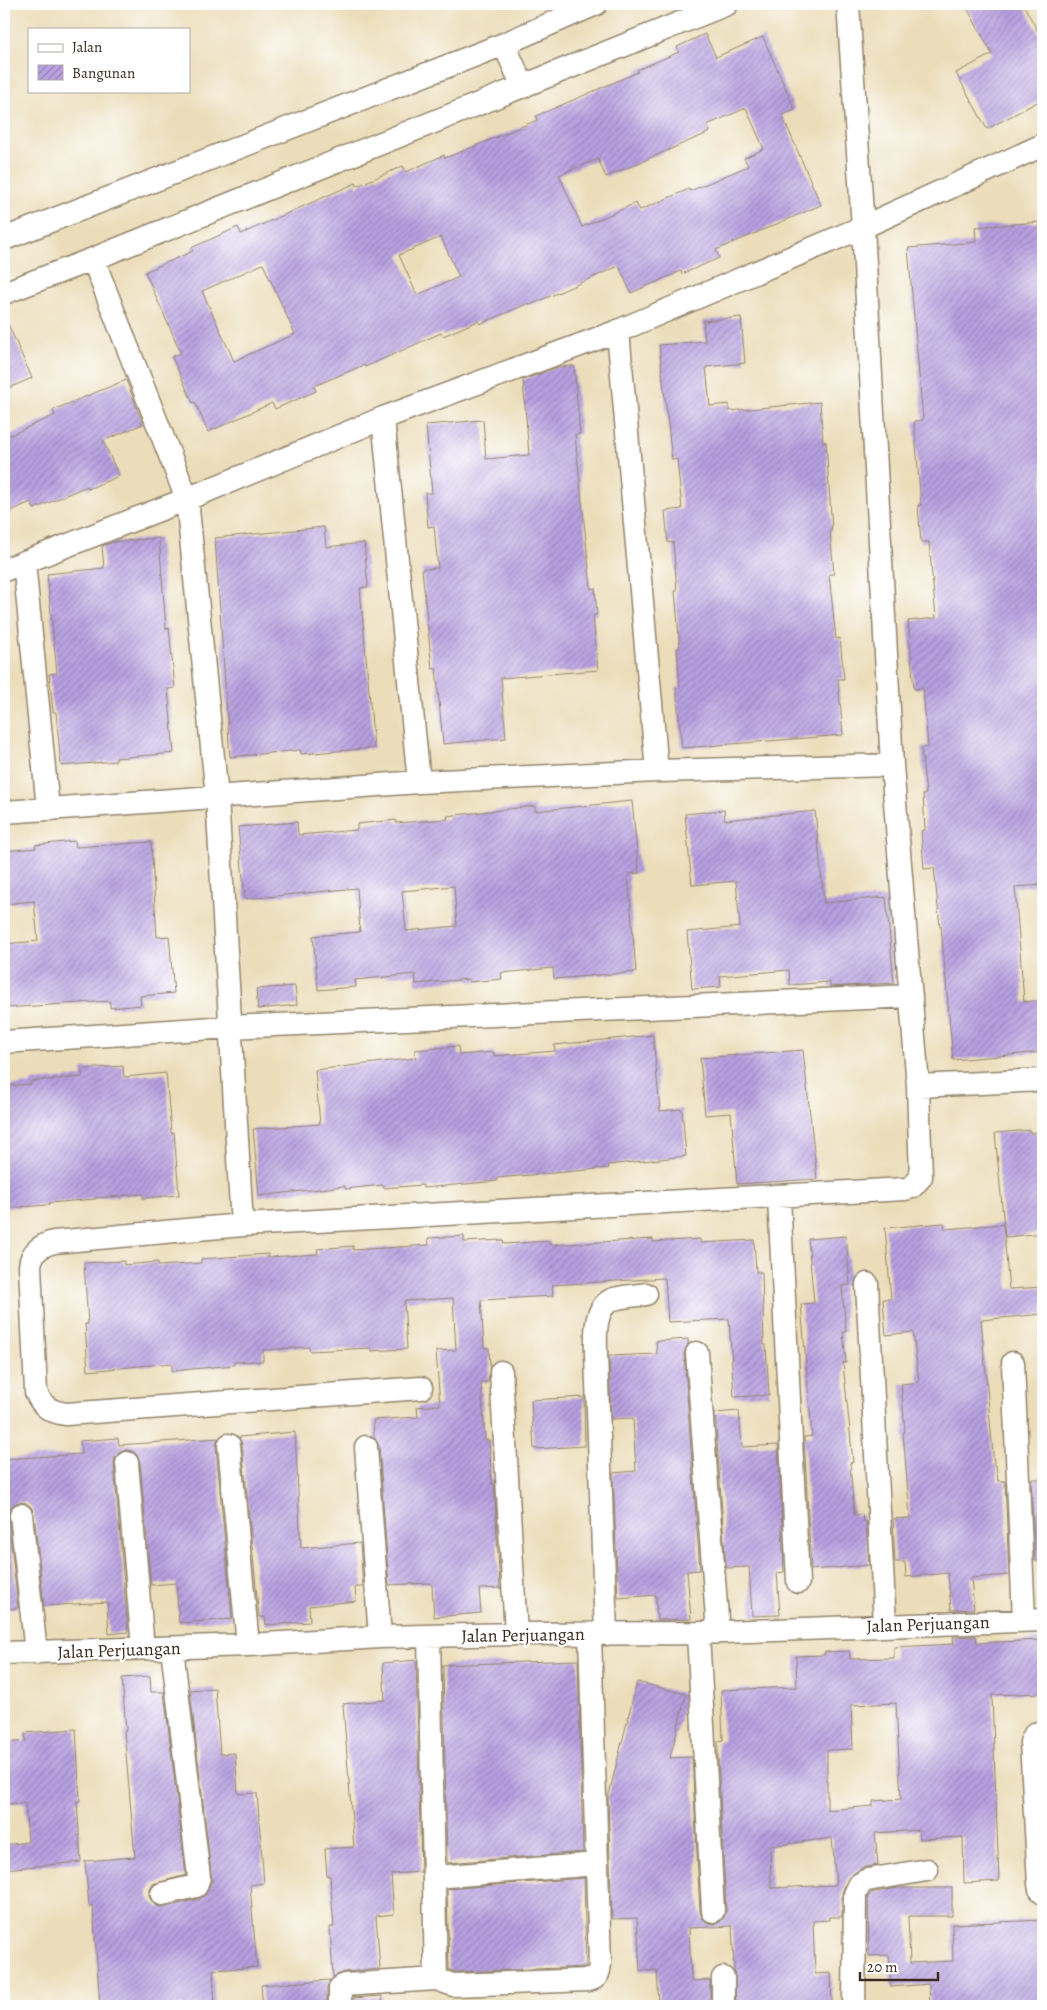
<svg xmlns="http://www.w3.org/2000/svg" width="1047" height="2010" viewBox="0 0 1047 2010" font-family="Alegreya,serif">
	<defs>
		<pattern id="building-hatch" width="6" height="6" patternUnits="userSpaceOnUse" patternTransform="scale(1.25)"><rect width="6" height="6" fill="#b8a0e1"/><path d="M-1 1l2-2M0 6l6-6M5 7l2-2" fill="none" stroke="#9783b6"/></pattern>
	</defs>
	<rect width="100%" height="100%" fill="#fff"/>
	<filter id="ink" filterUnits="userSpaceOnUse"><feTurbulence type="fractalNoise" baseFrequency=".02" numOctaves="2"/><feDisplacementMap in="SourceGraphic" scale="10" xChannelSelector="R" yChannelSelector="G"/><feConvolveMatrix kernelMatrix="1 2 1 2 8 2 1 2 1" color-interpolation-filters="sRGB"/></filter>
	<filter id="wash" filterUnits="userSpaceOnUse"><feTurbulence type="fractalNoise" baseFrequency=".0096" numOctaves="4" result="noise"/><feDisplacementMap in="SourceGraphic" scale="20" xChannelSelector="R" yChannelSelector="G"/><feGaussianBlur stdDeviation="1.12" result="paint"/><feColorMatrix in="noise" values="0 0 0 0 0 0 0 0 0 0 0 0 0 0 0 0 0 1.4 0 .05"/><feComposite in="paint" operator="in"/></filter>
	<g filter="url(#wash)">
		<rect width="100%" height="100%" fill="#ebddb9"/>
		<g id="blocks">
			<!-- building -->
			<path fill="url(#building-hatch)" fill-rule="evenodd" d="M965,4h58l20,37v58l-56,30 -31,-56 36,-19z
				M705,34l11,23 47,-20 32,73 -13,5 39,90 -105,45 3,8 -37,16 -1,-3 -50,22 -12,-27 -89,39 -1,-2 -49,21 -2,-3 -35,15 -2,-3 -76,34 -1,-2 -50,21 2,5 -41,18 -3,-6 -64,29 -13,-30 -2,1 -21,-46 9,-4 -36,-81 48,-21 -2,-3 47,-21 3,7 115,-51 1,3 46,-20 3,6 38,-17 1,3 33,-13 59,-25 -1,-4 102,-44 -1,-2 42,-18 -2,-5zM746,108l18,41 -20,9 4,8 -58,25 -1,-2 -49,21 -4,-7 -54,24 -23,-52 39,-16 8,18 104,-45 -3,-7zM441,237l18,40 -42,18 -18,-40zM263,264l32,70 -61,27 -32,-70z
				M1041,222l2,43h-4l4,47v573l-28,2 9,115 19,-2v52l-90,8 -12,-134 -1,1 -6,-59 -10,1 -3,-38 4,-1 -2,-36h3l-5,-46 7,-1 -5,-59 -9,1 -6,-68 28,-3 -7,-76h-8l-3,-37h3l-7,-84 9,-1 -15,-172 68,-6 -1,-15z
				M4,315l28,63 -28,12z
				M741,317l4,46 -39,4 4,39 19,-2v7l91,-9 3,40h3l6,88 -2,1 4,43h-5l7,65 4,-1 4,41h-6l5,56 -161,13 -6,-60 4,-1 -3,-39h3l-5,-57h2l-4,-49 -5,1 -3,-32 17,-2 -5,-50 -5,1 -13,-115 46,-4 -2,-20z
				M574,366l6,68 -5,1 16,154 4,-1 2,27h-4l5,55 -97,8 5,60 -63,6 -7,-76 -4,1 -10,-100 16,-1 -4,-42 -6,1 -3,-34h7l-6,-68 57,-5 3,39 43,-4 -6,-75 35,-13z
				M126,380l17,44 -40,17 16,35 -31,13 -1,-3 -53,23 -3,-7 -27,12v-76l51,-23 -2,-5z
				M324,527l2,20 38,-4 4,44 -8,1 14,160 -73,6 -1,-4 -70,7 -15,-219z
				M159,538l7,91 3,-1 6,60 -7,1 6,64 -58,5v3l-55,5 -5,-54h-3l-4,-38 8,-1 -10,-99 57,-6 -2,-22 11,-4z
				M632,801l7,72 -11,1 8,98 -82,7 -1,-11 -52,5 1,6 -33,3v-3l-53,5 -1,-10 -60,6 1,7 -38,3 -5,-54 47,-4 -3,-44 -112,11 -7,-72 59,-5 1,13 59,-5v-6l39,-4v3l52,-4 -1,-3 88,-10v5zM454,886l3,40 -51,5 -4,-40z
				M724,810l1,10 90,-9 9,92 62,-6 8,86 -64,4v-5l-40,3 -1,-15 -69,6 1,11 -29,2 -5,-57 53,-5 -4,-46 -44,4 -7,-71z
				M75,841l1,6 75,-5 6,95 12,-1 5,57 -34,3 1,9 -31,3v-7l-106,7v-64l34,-3 -4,-40 -30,3v-53l32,-3 -1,-3z
				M295,986l2,19 -39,4 -2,-20z
				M653,1035l7,76 22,-2 4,47 -78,9 1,3 -112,10v3l-74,7v-3l-39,3 -1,-3 -38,4v-3l-86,10 -6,-67 67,-5 -5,-54 101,-12 -1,-8 43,-4 1,9 35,-3v4l61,-5 -1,-6z
				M803,1050l14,129 -80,5 -6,-71 -26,2 -5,-57z
				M123,1066l1,11 42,-4 5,60 3,-1 5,63 -36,3v-4l-48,4v1l-46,4v2l-45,3v-122l27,-2v-3l51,-4v-8z
				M1030,1130v3l13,-1v101l-38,4 -10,-104z
				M944,1223l1,6 58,-5 6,65 34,-2v27l-62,6 13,145h2l2,16h7l4,94 -38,3 3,31 -23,1 -3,-37 -42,4 -1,-15h-10l-2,-43 17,-1 -7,-86h2l-4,-48 18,-2 -6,-50 -27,3 -3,-36h8l-6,-71z
				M464,1236v6l39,-2 1,4 46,-3v4l103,-6v3l47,-3v4l54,-3 2,32h6l2,73h2l3,50 -35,2 -5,-78 -61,3 -3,-44 -113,7 1,11 -72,4 3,48h5l1,18 -2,16h-7l4,58h4l3,44h2l6,104 -21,1 2,24 -47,4 -2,-32 -2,-2 -41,2 -10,-139 -5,-9 -1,-17 45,-3 -1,-10 23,-2 -4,-54 20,-1 -3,-52 -49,3 3,48 -36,2v-3l-61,3 -1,-4 -46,3v11l-29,1v3l-62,6v-8l-84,8 -3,-47h3l-4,-61 40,-2v4l34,-3v4l43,-3v-4l67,-5v3l50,-3 -1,-5 36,-3v4l76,-5 -1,-7z
				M846,1236l4,49 -8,1 4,46h-3l3,31h-3l10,99 -3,1 4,52 8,-1 1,8 3,-1 3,44 -58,5 -7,-133 8,-1 -11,-132 13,-1 -6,-64z
				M688,1339v5l-4,10 16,216 -13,1 4,48 -34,1 -1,-25 -38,3 -5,-125 23,-2 -3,-53 -22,1 -2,-63 48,-2 -1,-13z
				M584,1397l1,49 -51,3 -3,-49z
				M739,1411l3,36 36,-2 6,127 -7,1 3,42 -28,1 -3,-49 -23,1 -11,-155z
				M295,1432l6,116 59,-5 3,44h-8l1,14 -47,5 1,16 -44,3 -1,-8h-6l-17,-173 -3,-7z
				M118,1438l1,7 99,-7 -2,8 16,173 -53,4 -3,-40 -25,2 -11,-123 -3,-7 -4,-4 -7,-1 -7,3 -4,5 -1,6 14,168 -19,2 -2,-32 -63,4 -10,-92 -3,-7 -5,-4 -7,-1 -5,2 -5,6 -1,6 10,92 -14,1v-150l77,-5 -1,-13z
				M1031,1479h12v82h-8z
				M976,1636l1,7 66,-3v53l-51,2 7,186 -35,2 -1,-46 -43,2 -1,-9 -44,3 3,32 -17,3 -13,10 -6,15v24h-13v3l-16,1 2,53 16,-1 1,29 -57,2 1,2h-40l-4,-80 -43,2 2,53 19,-1v26h-51l-2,-36 -17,1 -3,-53 -25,1 -4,-121 29,-116 49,12 -16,64 22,-1 8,155 2,6 5,4 7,2 6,-2 4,-5 2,-7 -8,-154v-15l5,-1 -2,-50 76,-3 -1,-31 29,-1 -1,-3 25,-1 1,8 44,-1v-11l60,-3 -1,-7zM896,1703l5,96 -28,2v5l-46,4v-60l26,-1 -2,-44zM832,1838l4,47 -65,3 -1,-42z
				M416,1660l5,212 -30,2 3,40 -18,2 4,53 -37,3 -10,5 -3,-50h4l-4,-51h-3l-2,-27 29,-2 -11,-143 42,-4 -2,-37z
				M578,1660l5,192 -136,11 -4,-198z
				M150,1676l1,16h13l22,183 -33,9 -4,7v6l4,6 6,4h6l34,-8 6,-4 7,-14 -22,-191 25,-2 5,66 15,-1 3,41 19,-1 7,90 -14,2 7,82 -44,3 2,36h-115l-7,-100h-4l-4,-45 50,-4 -11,-126h2l-4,-53z
				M76,1729l4,72h-3l4,61 -77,7v-24l24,-3 -3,-39 -21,1v-61l22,-2 -1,-8z
				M584,1878l2,89 -131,5 -6,-2 -2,-81z
				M897,1888h55v28h-44l2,47 43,-2 -1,-37 91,-4v86h-113l-1,-22 -38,3 -2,-32 -20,1 -1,-59 3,-4z
				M330,1980l-3,8v18h-64l-2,-21z
				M382,1996l1,10h-30v-8z"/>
		</g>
	</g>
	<g filter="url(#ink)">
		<use href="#blocks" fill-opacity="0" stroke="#93846c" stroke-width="1"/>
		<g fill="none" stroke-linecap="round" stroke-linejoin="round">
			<defs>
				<path id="minor" d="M504,44l19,43
					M4,239l500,-195 92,-40
					M93,259l94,240 30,298 25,428
					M4,293l89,-34 634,-255
					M618,331l39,440
					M383,418l36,364
					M4,570l183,-71 196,-81 235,-87 245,-104 180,-82
					M48,809l371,-27 238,-11 235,-6
					M4,812l44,-3 -24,-247
					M4,1042l225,-15 682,-31
					M918,1086l125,-6
					M779,1197l19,385
					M867,1284l18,341
					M697,1353l21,279
					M1013,1363l11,257
					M501,1372l15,262
					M421,1388l-355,26c-15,-2 -24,-7 -30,-22l-6,-126c1,-14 11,-21 24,-24l188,-17 663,-36 7,-2 9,-10 -3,-91 -26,-321 -29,-538 -15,-223
					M229,1445l19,200
					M366,1447l14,190
					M127,1463l16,185
					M21,1515l15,138
					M698,1633l15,278
					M606,1634l-10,-280c0,-17 -3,-44 15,-54 10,-4 25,-4 35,-6
					M429,1637l7,342
					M4,1653l244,-8 132,-8 136,-3 182,-1 345,-13
					M1043,1732l-8,2 -4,8 8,142 1,5 3,4
					M435,1877l162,-13
					M162,1894l34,-8 3,-9 -27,-229
					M723,1978v28
					M340,2006v-18l4,-3 92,-6 17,6 136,-5c9,-2 10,-7 11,-16l-10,-330
					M854,2006l1,-112 5,-10 7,-4 60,-10"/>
			</defs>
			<!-- minor casing -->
			<use href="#minor" stroke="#93846c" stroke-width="25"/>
			<!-- minor -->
			<use href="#minor" stroke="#fff" stroke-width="22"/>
		</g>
	</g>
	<g text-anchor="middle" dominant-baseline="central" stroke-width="4.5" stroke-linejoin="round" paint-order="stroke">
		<!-- street labels -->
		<g font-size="18" fill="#3b2a1e" stroke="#fff">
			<text transform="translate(928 1624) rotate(-2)">Jalan Perjuangan</text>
			<text transform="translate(523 1635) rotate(-1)">Jalan Perjuangan</text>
			<text transform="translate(119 1650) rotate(-2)">Jalan Perjuangan</text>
		</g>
	</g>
	<!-- margin -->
	<rect width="1047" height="2010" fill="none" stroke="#fff" stroke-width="20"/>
	<!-- legend -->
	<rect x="28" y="28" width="162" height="65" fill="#ffffff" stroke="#b1aaa5"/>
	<rect x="38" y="44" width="25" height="8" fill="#ffffff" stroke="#b1aaa5"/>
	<text x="72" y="52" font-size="15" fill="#3b2a1e">Jalan</text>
	<rect x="38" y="65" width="25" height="15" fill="url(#building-hatch)" stroke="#b1aaa5"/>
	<text x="72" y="78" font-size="15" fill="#3b2a1e">Bangunan</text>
	<!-- scale -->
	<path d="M860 1972v8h78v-8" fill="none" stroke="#3b2a1e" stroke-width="2.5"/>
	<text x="867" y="1972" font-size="15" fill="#3b2a1e" stroke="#ffffff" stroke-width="4" paint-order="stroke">20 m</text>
</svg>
